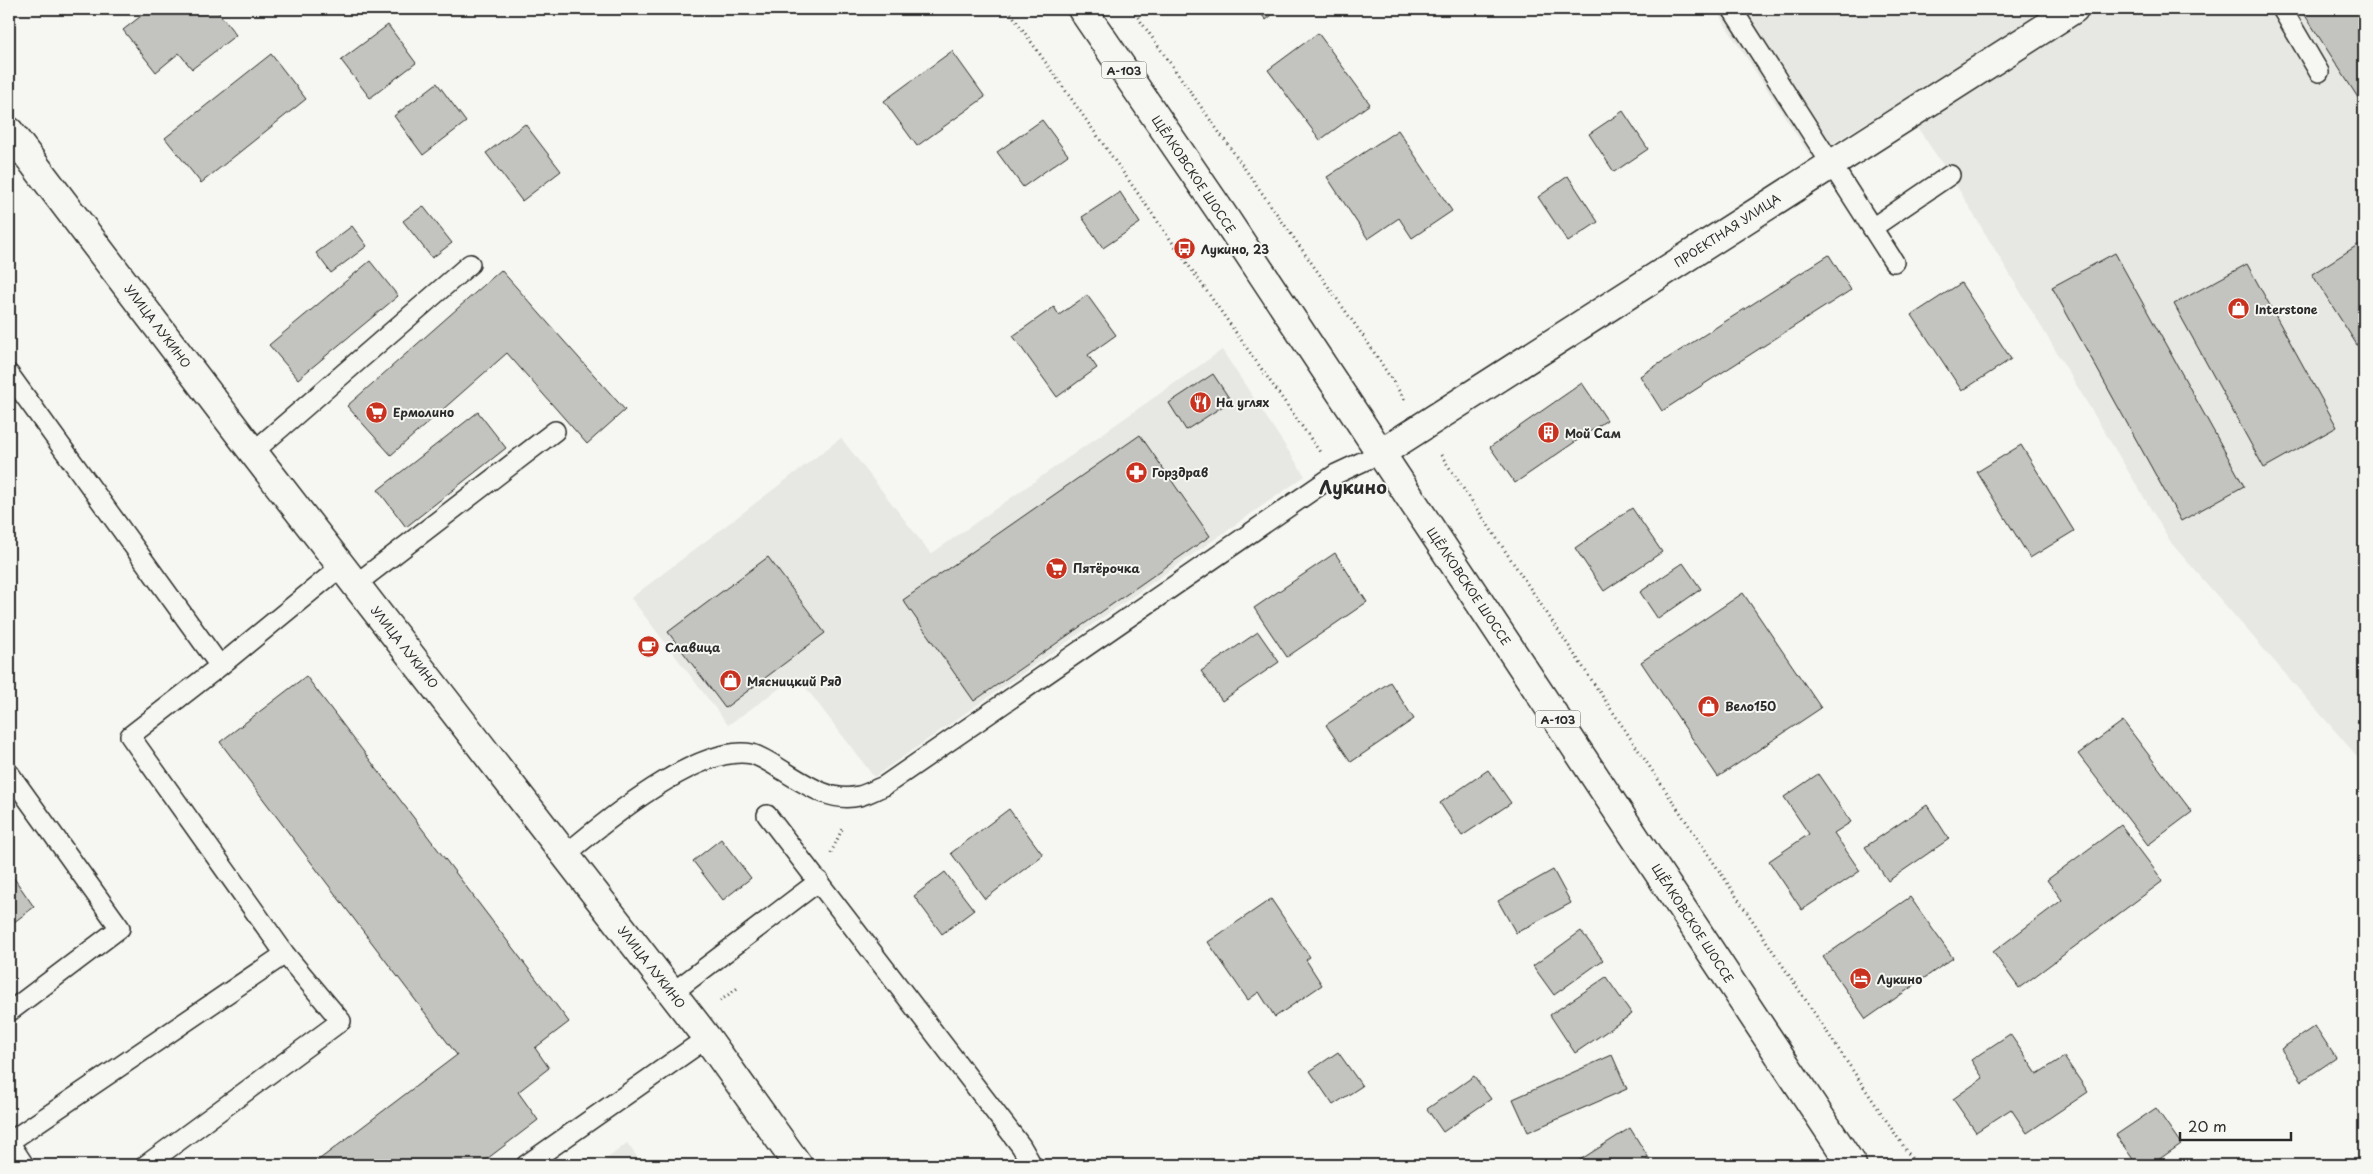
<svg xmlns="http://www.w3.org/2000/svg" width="2373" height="1174" viewBox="0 0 2373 1174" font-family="'Playpen Sans',sans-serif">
	<rect width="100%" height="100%" fill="#f6f6f2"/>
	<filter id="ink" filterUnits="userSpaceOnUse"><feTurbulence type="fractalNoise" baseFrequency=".02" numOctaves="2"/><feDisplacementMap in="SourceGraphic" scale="10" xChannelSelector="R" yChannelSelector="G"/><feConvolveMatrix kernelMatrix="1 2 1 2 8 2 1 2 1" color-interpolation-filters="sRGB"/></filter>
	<g filter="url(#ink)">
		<!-- built -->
		<path fill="#e7e7e3" d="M1715,9h649v755l-192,-220 -222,-369 -50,-73 -89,55z
			M1222,350l83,126 -431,301 -77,-101 -69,49 -97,-127 210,-160 90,116z
			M627,1143l16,22h-44z"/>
		<!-- building -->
		<path fill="#c3c3c0" stroke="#2b2b2b" d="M150,9h66l20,26 -44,34 -13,-16 -23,19 -33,-42z
			M1257,9h22l-13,11z
			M2301,9h63v98z
			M388,25l28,38 -46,35 -29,-38z
			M1318,33l52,71 -50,36 -52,-70z
			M952,51l33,46 -68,49 -33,-45z
			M271,54l35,45 -105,84 -36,-45z
			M437,83l29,39 -43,33 -29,-39z
			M1623,111l25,38 -34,23 -25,-38z
			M1042,120l26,35 -45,32 -26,-35z
			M525,124l36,47 -39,30 -36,-48z
			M1398,130l54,81 -40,27 -13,-20 -31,21 -41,-62z
			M1568,176l30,46 -30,20 -30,-45z
			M1120,192l20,31 -37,25 -21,-31z
			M423,206l29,37 -20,15 -29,-37z
			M352,226l15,20 -36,27 -15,-20z
			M2364,241v115l-52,-82z
			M2115,253l129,233 -63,35 -129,-234z
			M1829,255l22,35 -189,121 -22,-35z
			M370,261l28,35 -100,83 -29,-34z
			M2247,264l90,163 -73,41 -90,-164z
			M501,270l124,140 -38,34 -80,-91 -116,102 -44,-49z
			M1961,283l50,76 -49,32 -50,-76z
			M1087,295l29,40 -28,20 9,13 -40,29 -44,-61 41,-29 5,8z
			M1213,374l18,27 -45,29 -17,-27z
			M1582,383l25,37 -92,63 -25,-36z
			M478,412l28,36 -100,79 -28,-37z
			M1140,435l70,101 -236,165 -71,-101z
			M2021,445l53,86 -44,27 -53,-86z
			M1632,508l30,44 -58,39 -29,-43z
			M1335,553l32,49 -80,55 -33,-49z
			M768,557l57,76 -100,75 -57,-76z
			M1683,563l18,26 -43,30 -18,-27z
			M1743,593l78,115 -103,69 -77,-115z
			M1258,632l21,30 -57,39 -21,-30z
			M306,676l263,346 -34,26 14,20 -31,24 20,28 -59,45h-167l145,-110 -237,-313z
			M1390,682l24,37 -63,43 -25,-37z
			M2123,721l69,91 -44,33 -70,-91z
			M1488,770l23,33 -49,33 -22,-33z
			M1818,774l33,48 -17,11 26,38 -58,39 -33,-49 40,-27 -25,-37z
			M1927,805l22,34 -61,42 -23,-34z
			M1009,809l34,46 -58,44 -34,-46z
			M2121,825l42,56 -144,107 -26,-36 69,-52 -15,-20z
			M721,839l30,39 -28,22 -30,-39z
			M1553,870l18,33 -55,30 -18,-32z
			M9,871l25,36 -25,19z
			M945,872l29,38 -32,24 -28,-38z
			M1910,897l43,61 -87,61 -43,-62z
			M1271,899l39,58 -4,3 16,25 -47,32 -16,-25 -11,8 -40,-58z
			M1581,931l22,29 -49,35 -21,-29z
			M1606,977l26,37 -57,39 -25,-38z
			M2315,1026l21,32 -34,23 -21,-32z
			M2010,1034l27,40 27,-17 24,35 -61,41 -16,-24 -35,23 -23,-33 30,-21 -12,-18z
			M1338,1052l24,34 -29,19 -23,-34z
			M1612,1055l15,34 -99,43 -15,-33z
			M1474,1076l17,23 -48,33 -16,-23z
			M2156,1108l25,36 -30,21h-14l-21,-30z
			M1630,1128l20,32 -9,5h-69z"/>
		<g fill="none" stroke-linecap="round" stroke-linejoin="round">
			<defs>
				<path id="lane" d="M1732,9l162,253
					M2282,9l37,63
					M1872,228l78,-53
					M9,374l211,292 123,-101
					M253,452l217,-188
					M356,584l199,-153
					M9,773l111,155 -111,84
					M767,815l254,331 11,19
					M565,855c39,-33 134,-112 187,-101 10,3 22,11 30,16 23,14 49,33 77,26 9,-2 17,-7 25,-10l452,-312 45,-21
					M672,993l147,-112
					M9,1142l276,-188
					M9,1142l15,23
					M146,1165l195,-144 -56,-67 -155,-218 90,-70
					M526,1165l181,-127"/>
				<path id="street" d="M9,131l244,321 454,586 91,127
					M1381,453l693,-444"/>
				<path id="primary" d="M1082,9l143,209 627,947"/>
			</defs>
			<!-- lane casing -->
			<use href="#lane" stroke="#2b2b2b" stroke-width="22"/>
			<!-- street casing -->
			<use href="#street" stroke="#2b2b2b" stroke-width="31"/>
			<!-- primary casing -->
			<use href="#primary" stroke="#2b2b2b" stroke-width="31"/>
			<!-- path -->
			<path stroke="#2b2b2b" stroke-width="3" stroke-dasharray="1 4" stroke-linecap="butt" d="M1008,9l312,443
				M1132,9l236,334 37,57
				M1441,455l475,710
				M831,853l12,-26
				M720,1001l19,-14"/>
			<!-- lane -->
			<use href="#lane" stroke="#f6f6f2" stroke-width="19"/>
			<!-- street -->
			<use href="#street" stroke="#f6f6f2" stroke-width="28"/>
			<!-- primary -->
			<use href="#primary" stroke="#f6f6f2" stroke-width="28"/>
		</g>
	</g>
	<!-- icons -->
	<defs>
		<symbol id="bus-disc" viewBox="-11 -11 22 22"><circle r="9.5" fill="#c8321e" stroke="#f6f6f2"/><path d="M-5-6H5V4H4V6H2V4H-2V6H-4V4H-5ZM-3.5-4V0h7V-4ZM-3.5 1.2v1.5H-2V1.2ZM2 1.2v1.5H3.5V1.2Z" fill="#fff"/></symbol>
		<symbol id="shop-disc" viewBox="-11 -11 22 22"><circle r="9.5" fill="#c8321e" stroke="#f6f6f2"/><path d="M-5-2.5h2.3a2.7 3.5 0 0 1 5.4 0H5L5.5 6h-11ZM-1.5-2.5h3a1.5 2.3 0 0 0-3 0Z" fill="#fff"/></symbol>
		<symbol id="restaurant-disc" viewBox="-11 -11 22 22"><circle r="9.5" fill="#c8321e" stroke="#f6f6f2"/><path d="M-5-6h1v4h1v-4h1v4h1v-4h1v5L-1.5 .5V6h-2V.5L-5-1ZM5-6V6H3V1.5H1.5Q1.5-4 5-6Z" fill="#fff"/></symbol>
		<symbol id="supermarket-disc" viewBox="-11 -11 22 22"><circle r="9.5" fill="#c8321e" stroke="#f6f6f2"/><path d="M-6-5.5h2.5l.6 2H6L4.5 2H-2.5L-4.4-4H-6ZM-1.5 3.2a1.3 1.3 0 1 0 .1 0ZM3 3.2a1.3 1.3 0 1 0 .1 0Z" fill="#fff"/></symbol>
		<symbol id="building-disc" viewBox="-11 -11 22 22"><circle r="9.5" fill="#c8321e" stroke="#f6f6f2"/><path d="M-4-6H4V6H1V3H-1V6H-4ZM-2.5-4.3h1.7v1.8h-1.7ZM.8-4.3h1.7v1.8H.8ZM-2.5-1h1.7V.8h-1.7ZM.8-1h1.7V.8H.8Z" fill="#fff"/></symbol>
		<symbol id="pharmacy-disc" viewBox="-11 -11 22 22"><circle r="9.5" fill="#c8321e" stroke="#f6f6f2"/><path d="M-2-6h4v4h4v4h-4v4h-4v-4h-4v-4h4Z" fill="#fff"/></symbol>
		<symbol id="cafe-disc" viewBox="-11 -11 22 22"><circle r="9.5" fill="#c8321e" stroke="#f6f6f2"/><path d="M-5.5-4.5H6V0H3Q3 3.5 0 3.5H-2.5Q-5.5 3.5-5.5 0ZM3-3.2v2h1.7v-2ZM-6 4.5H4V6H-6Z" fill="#fff"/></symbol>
		<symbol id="hotel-disc" viewBox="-11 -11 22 22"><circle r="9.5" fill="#c8321e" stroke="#f6f6f2"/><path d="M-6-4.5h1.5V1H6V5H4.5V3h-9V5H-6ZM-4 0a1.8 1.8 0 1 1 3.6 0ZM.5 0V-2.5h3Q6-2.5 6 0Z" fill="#fff"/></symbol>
	</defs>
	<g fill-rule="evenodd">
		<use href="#bus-disc" x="1172" y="236" width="25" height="25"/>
		<use href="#shop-disc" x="2226" y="296" width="25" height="25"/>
		<use href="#restaurant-disc" x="1188" y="390" width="25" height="25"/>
		<use href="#supermarket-disc" x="364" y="400" width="25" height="25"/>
		<use href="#building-disc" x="1536" y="420" width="25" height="25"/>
		<use href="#pharmacy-disc" x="1124" y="460" width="25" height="25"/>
		<use href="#supermarket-disc" x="1044" y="556" width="25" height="25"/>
		<use href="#cafe-disc" x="636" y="634" width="25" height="25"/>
		<use href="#shop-disc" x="718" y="668" width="25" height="25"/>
		<use href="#shop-disc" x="1696" y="694" width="25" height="25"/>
		<use href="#hotel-disc" x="1848" y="966" width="25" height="25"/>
	</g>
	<g text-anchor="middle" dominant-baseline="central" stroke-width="4" stroke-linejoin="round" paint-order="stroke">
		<!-- shield labels -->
		<g fill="#f6f6f2" stroke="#686867" stroke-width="1">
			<rect x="1101.5" y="61.5" width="45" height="17" rx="4"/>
			<rect x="1535.5" y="710.5" width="45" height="17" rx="4"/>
		</g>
		<g font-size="11" font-weight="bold" fill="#2b2b2b">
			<text x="1124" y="70">А-103</text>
			<text x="1558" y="719">А-103</text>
		</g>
		<!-- street labels -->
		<g font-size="12" fill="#2b2b2b" stroke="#f6f6f2">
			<text transform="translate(1194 174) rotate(56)">ЩЁЛКОВСКОЕ ШОССЕ</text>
			<text transform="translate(1727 230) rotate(-33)">ПРОЕКТНАЯ УЛИЦА</text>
			<text transform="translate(158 326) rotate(53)">УЛИЦА ЛУКИНО</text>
			<text transform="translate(1469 586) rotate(56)">ЩЁЛКОВСКОЕ ШОССЕ</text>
			<text transform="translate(405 647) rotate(52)">УЛИЦА ЛУКИНО</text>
			<text transform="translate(1693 923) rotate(57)">ЩЁЛКОВСКОЕ ШОССЕ</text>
			<text transform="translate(652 967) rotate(52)">УЛИЦА ЛУКИНО</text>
		</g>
		<!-- poi labels -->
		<g font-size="12" font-weight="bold" fill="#2b2b2b" stroke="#f6f6f2" text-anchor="start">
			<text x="1201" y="249">Лукино, 23</text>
			<text x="2255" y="309">Interstone</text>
			<text x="1216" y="402">На углях</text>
			<text x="393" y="412">Ермолино</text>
			<text x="1565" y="433">Мой Сам</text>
			<text x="1152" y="472">Горздрав</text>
			<text x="1073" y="568">Пятёрочка</text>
			<text x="665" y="647">Славица</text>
			<text x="747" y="681">Мясницкий Ряд</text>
			<text x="1725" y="706">Вело150</text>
			<text x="1877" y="979">Лукино</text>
		</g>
		<!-- district labels -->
		<g font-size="18" font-weight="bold" fill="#2b2b2b" stroke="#f6f6f2">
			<text x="1353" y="486">Лукино</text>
		</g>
	</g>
	<!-- margin -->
	<rect width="2373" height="1174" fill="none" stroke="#f6f6f2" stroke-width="30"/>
	<rect x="15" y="15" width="2343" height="1144" fill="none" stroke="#2b2b2b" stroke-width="2" filter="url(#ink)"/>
	<!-- scale -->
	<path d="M2180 1132v8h111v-8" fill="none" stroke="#2b2b2b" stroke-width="2.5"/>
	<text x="2188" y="1132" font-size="15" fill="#2b2b2b" stroke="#f6f6f2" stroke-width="4" paint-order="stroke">20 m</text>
</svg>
